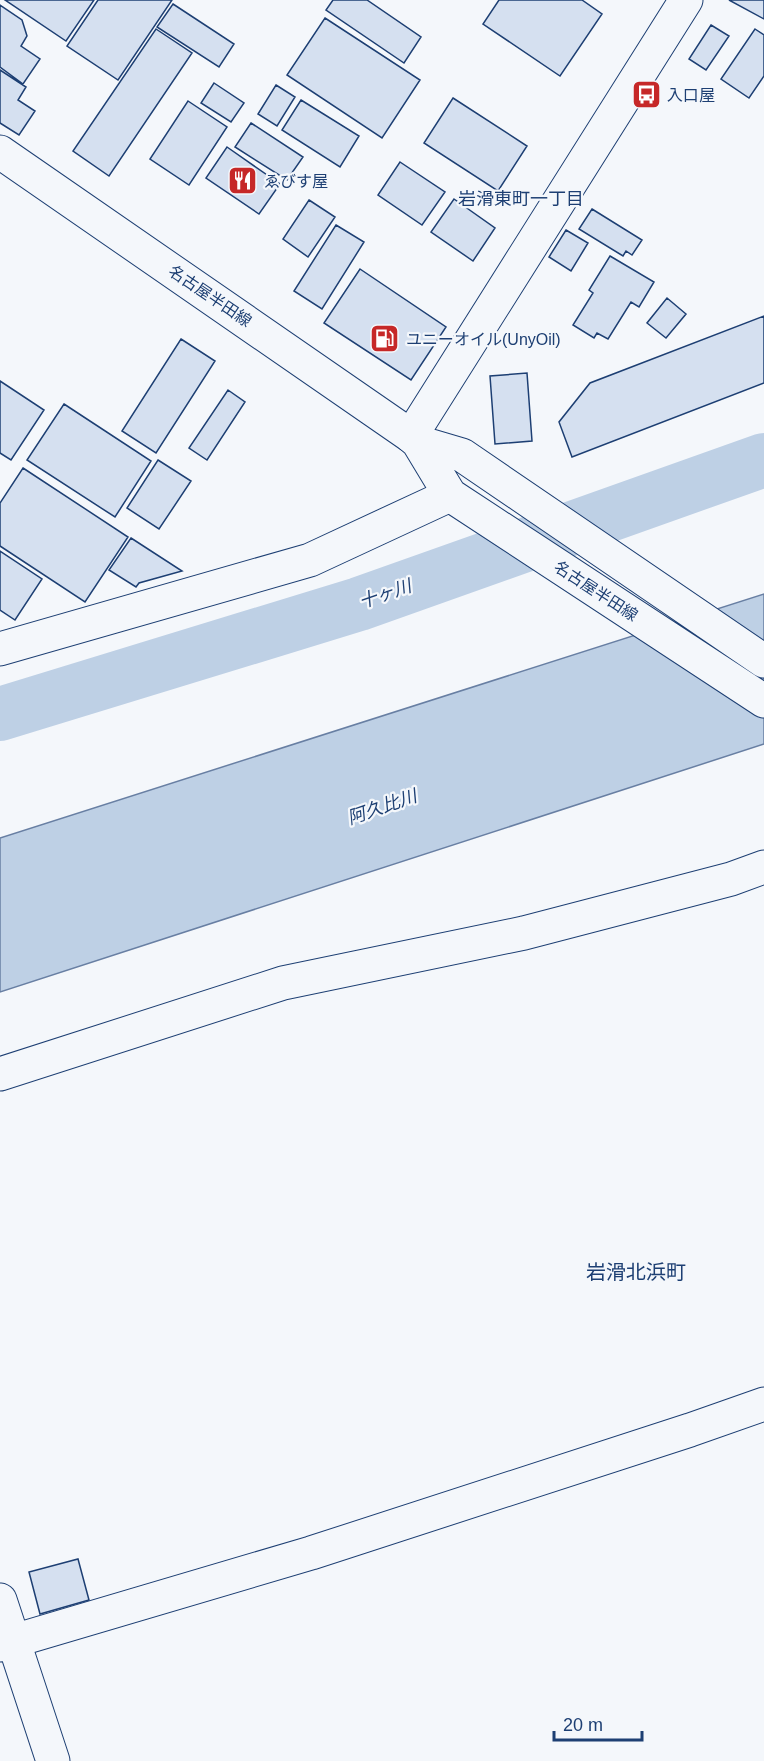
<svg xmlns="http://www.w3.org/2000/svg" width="764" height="1761" viewBox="0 0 764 1761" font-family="Helvetica,'Noto Sans JP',sans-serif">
	<rect width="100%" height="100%" fill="#f4f7fb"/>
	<!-- water -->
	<path fill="#bed0e5" stroke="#687fa3" stroke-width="1.5" d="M764,594v150l-764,248v-154z"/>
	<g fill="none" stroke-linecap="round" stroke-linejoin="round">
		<!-- river -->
		<path stroke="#bed0e5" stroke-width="54" d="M0,714l359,-110 405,-144"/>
	</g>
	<!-- building -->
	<path fill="#d5e0f0" stroke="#1d3f73" stroke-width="1.5" d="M5,0h89l-28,41z
		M98,0h74l-54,80 -51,-34z
		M333,0h34l54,37 -17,26 -78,-53z
		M499,0h83l20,14 -42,62 -77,-52z
		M729,0h35v19z
		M173,4l61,40 -15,23 -62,-40z
		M0,5l22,15 5,16 -6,10 19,13 -17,25 -23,-17z
		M325,18l95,62 -38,58 -95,-63z
		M711,25l18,11 -23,34 -17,-11z
		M156,29l36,24 -83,123 -36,-25z
		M755,29l9,6v41l-15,22 -28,-19z
		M0,70l26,17 -8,13 17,11 -16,24 -19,-12z
		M214,83l30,20 -13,19 -30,-19z
		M276,85l19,12 -18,29 -19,-12z
		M453,98l74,48 -29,45 -74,-48z
		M301,100l58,36 -19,31 -58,-37z
		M188,101l39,26 -38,58 -39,-26z
		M251,123l52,34 -16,23 -52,-33z
		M227,147l53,37 -21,30 -53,-36z
		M400,162l45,30 -23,33 -44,-30z
		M454,199l41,29 -22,33 -42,-29z
		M309,200l26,17 -27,40 -25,-18z
		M592,209l50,31 -10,15 -6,-4 -3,5 -44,-27z
		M336,225l28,17 -42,67 -28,-18z
		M566,230l22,13 -17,28 -22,-14z
		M610,256l44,26 -15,25 -8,-5 -23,37 -11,-6 -3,5 -21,-13 20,-32 -4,-3z
		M360,269l86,58 -35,53 -87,-57z
		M667,298l19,16 -20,24 -19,-15z
		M764,316v67l-192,74 -13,-35 31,-39z
		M181,339l34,22 -59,92 -34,-22z
		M527,373l5,68 -37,3 -5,-68z
		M0,381l44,29 -33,50 -11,-7z
		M228,390l17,12 -38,58 -18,-12z
		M64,404l87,57 -36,56 -88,-57z
		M158,460l33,21 -32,48 -32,-21z
		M23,468l105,69 -43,65 -85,-56v-43z
		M131,538l51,33 -43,12 -3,4 -27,-17z
		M0,551l42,28 -27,41 -15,-10z
		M78,1559l11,41 -49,14 -11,-42z"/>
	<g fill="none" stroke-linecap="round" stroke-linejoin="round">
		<defs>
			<path id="minor" d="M411,436l275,-436
				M0,649l310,-89 140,-65
				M0,1074l283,-91 241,-50 207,-54 33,-12
				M0,1600l53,161
				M0,1645l311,-92 379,-123 74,-26"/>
			<path id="major" d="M0,152l411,284 7,6 32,53 314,206
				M418,442l44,13 302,206"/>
		</defs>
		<!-- minor casing -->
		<use href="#minor" stroke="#1d3f73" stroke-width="35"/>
		<!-- major casing -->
		<use href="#major" stroke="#1d3f73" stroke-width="35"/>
		<!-- minor -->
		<use href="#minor" stroke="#f4f7fb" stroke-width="33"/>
		<!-- major -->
		<use href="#major" stroke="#f4f7fb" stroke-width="33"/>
	</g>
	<!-- icons -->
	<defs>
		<symbol id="bus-square" viewBox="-11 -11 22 22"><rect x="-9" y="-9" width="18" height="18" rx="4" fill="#c62828" stroke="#f4f7fb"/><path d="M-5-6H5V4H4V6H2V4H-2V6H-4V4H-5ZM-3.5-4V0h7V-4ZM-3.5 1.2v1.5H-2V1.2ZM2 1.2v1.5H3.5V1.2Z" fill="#fff"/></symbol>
		<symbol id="restaurant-square" viewBox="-11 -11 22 22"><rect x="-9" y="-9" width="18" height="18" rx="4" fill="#c62828" stroke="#f4f7fb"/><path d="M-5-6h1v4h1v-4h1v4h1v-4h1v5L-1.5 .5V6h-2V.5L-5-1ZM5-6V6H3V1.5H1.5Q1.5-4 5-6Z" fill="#fff"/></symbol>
		<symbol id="fuel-square" viewBox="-11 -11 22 22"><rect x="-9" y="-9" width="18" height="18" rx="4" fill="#c62828" stroke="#f4f7fb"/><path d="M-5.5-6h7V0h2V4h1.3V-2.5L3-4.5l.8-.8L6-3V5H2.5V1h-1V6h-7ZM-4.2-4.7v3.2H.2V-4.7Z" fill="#fff"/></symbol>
	</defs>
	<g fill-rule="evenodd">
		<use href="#bus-square" x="630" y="78" width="33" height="33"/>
		<use href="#restaurant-square" x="226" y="164" width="33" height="33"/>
		<use href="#fuel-square" x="368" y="322" width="33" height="33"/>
	</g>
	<g text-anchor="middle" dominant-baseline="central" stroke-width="4.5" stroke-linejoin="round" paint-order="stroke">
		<!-- poi labels -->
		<g font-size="16" fill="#1d3f73" stroke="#f4f7fb" text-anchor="start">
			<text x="667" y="95">入口屋</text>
			<text x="264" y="181">ゑびす屋</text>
			<text x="406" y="339">ユニーオイル(UnyOil)</text>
		</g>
		<!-- street labels -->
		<g font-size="16" fill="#1d3f73" stroke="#f4f7fb">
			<text transform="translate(210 296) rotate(34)">名古屋半田線</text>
			<text transform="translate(596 591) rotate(33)">名古屋半田線</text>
		</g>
		<!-- neighbourhood labels -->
		<g font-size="18" fill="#1d3f73" stroke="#f4f7fb">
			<text x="521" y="199">岩滑東町一丁目</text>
		</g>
		<!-- water labels -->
		<g font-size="18" font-style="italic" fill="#1d3f73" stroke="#f4f7fb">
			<text transform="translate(385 594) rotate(-19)">十ヶ川</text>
			<text transform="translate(382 807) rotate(-19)">阿久比川</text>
		</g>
		<!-- quarter labels -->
		<g font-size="20" fill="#1d3f73" stroke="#f4f7fb">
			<text x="636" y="1272">岩滑北浜町</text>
		</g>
	</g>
	<!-- scale -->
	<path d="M554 1731v9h88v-9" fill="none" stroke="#1d3f73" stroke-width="3"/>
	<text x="563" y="1731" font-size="18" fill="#1d3f73" stroke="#f4f7fb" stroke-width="4.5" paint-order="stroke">20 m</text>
</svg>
